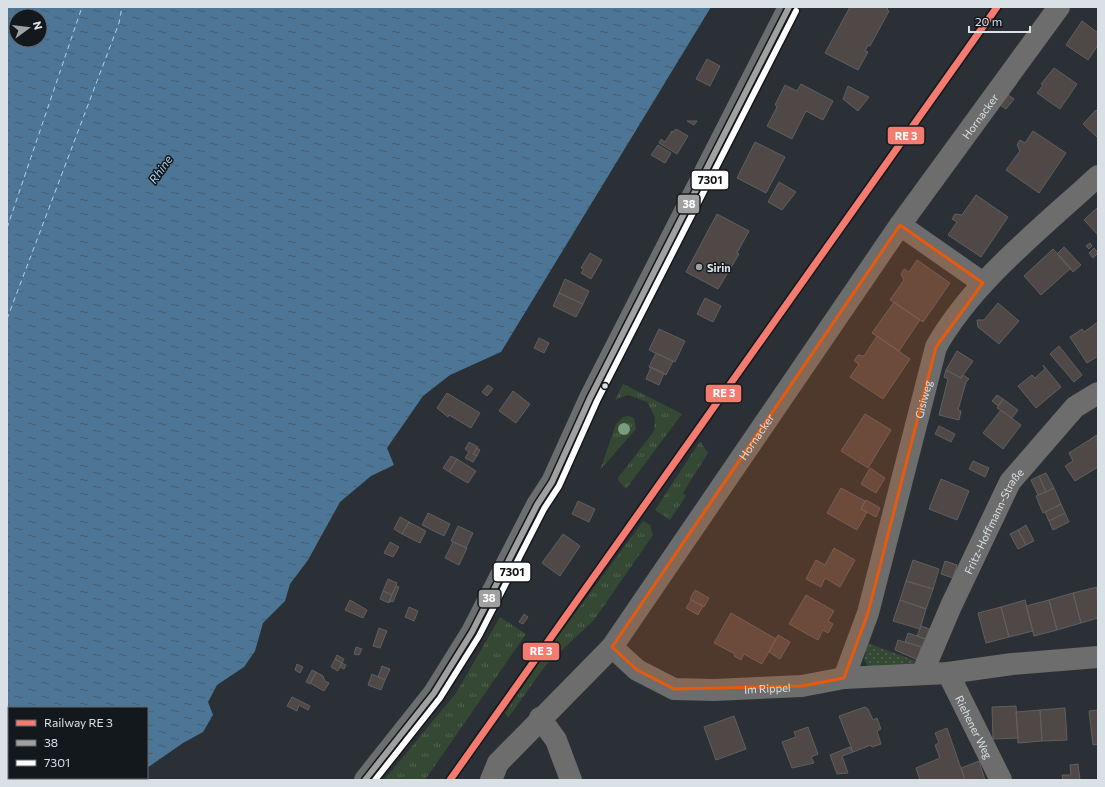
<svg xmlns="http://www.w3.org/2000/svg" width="1105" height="787" viewBox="0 0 1105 787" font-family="Commissioner,sans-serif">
	<defs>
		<pattern id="grass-tufts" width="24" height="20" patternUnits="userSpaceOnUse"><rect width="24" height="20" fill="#344834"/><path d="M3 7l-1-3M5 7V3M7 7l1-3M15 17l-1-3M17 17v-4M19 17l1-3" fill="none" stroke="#516251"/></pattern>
		<pattern id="park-dots" width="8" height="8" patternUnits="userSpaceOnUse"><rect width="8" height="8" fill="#344834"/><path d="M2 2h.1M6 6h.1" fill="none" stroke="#516251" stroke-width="1.8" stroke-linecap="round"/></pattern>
		<pattern id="water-ripples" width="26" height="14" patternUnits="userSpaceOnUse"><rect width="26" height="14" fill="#4c7596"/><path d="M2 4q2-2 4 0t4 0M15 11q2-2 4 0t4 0" fill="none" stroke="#475e72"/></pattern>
	</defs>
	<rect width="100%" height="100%" fill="#2a3035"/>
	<!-- grass -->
	<path fill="url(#grass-tufts)" d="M623,384l59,30 -56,75 -8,-9v-2l36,-47 1,-14 -8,-15 -19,-7 -13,5z
		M629,416l5,2 2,11 -36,41 16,-46 7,-7z
		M700,441l8,12 -25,40 3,3 -16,24 -15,-10z
		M643,521l7,4 3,10 -59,85 -49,46 -37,52 -3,-5 43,-63z
		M500,617l26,17 -101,146h-41l72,-87z"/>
	<!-- park -->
	<path fill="url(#park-dots)" d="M868,643l48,18 -8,7 -40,-1 -4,-8z"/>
	<!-- water -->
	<path fill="url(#water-ripples)" fill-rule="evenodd" d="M7,7h704l-210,345 -51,23 -27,21 -36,52 7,17 -23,11 -31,26 -32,58 -18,24 -5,17 -22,22 -8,28 -11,16 -27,18 -9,17 5,13 -10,17 -20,11 -36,25v-60h-138v70h127l-2,2h-127zM16,16h24v24h-24z"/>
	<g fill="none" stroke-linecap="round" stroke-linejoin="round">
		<!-- ferry -->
		<path stroke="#abd3f4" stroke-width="1" stroke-dasharray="5 4" stroke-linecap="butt" d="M7,228l75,-221
			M7,319l112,-296 3,-16"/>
	</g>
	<!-- building -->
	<path fill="#4f4847" stroke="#605f60" d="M850,7h38l-1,3 2,1 -19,35 -2,-1 -3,6 3,1 -10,18 -33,-17z
		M1082,21l16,12v12l-10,15 -22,-15z
		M707,59l13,7 -10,20 -14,-7z
		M1054,68l23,16 -17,25 -23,-16 6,-8 -2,-1z
		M801,84l32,17 -10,19 -17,-9 -14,28 -25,-13 10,-19 -2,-2 10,-20 12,6z
		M848,86l21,11 -11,14 -15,-12z
		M1008,95l6,4 -8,10 -6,-4z
		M1096,110l2,2v26l-15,-14z
		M687,121h10l-3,4z
		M676,129l12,7 -11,18 -18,-11 2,-4 4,3 7,-11 1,1z
		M1033,131l33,22 -27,40 -33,-23 14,-19 -3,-6 3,-5 5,3z
		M755,142l30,15 -19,36 -29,-15z
		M658,145l13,8 -6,10 -14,-8z
		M779,182l17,10 -14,18 -14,-8z
		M976,195l32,22 -27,40 -33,-22 9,-13 -5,-3 3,-5 7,1z
		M1098,207v28l-14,-15z
		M717,214l32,17 -12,22 2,1 -21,35 -32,-17z
		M1090,243l2,3 -3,3 -3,-3z
		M1064,247l17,18 -8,7 -16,-18z
		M1094,248l4,5 -5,5 -4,-5z
		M1053,249l18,19 -30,27 -17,-19z
		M590,253l12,7 -11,19 -10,-6 3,-4 -3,-1z
		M917,260l33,23 -27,39 -33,-22 14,-20 -3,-6 3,-5 5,3z
		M565,279l24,12 -6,13 -24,-11z
		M559,293l24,11 -7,13 -23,-11z
		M705,298l16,8 -8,16 -16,-8z
		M894,302l26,18 -21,31 -27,-18z
		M998,303l21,18 -20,23 -21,-17 -1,-7h7z
		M1098,322v34l-11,7 -17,-26 12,-8 2,3z
		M659,329l26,12 -10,21 -26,-12z
		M877,336l33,23 -27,40 -33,-22 9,-13 -5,-3 4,-6 6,1z
		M539,338l10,5 -5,10 -10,-5z
		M1059,346l23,29 -8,7 -24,-28z
		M957,351l16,10 -12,17 -15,-8z
		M656,353l17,8 -7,14 -17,-8z
		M1043,365l18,22 -25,21 -18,-22 14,-11 3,3 10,-9z
		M651,367l13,6 -5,12 -13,-6z
		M946,370l15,8 2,-3 6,4 -3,3 -8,28 3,1 -2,9 -20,-5 9,-36 -4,-2z
		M488,385l5,4 -6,7 -5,-4z
		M513,391l17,13 -14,19 -17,-12z
		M447,393l33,20 -9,15 -22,-13 -1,2 -11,-9z
		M997,395l6,4 -5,7 -6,-5z
		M1003,399l15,11 -6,8 -15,-10z
		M1001,410l20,15 -18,24 -20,-16z
		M865,414l26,16 -23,38 -27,-17z
		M939,426l16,8 -4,8 -16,-8z
		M1097,435l1,32 -23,14 -10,-15 8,-5 -4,-8z
		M469,442l9,5 -5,7 4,2 -4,6 -8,-4 4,-6 -4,-3z
		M477,448l3,2 -3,6 -4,-2z
		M451,456l6,3 -8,13 -6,-4z
		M457,459l19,12 -8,12 -19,-11z
		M973,461l16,7 -4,9 -16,-8z
		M870,468l15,10 -9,15 -15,-9z
		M1046,473l8,15 -8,4 -7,-16z
		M1039,476l7,16 -8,3 -7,-15z
		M941,479l28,12 -12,29 -28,-11z
		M841,488l24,13 -4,8 6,3 -10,18 -30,-17z
		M1054,488l7,16 -18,9 -7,-17z
		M866,500l14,8 -4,9 -15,-8z
		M578,501l17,8 -6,13 -17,-8z
		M1061,504l4,9 -16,8 -4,-9z
		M428,513l22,11 -6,12 -22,-11z
		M1065,513l4,9 -16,8 -4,-9z
		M400,517l9,5 -7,12 -8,-5z
		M409,522l17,9 -6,12 -18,-9z
		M1026,525l8,16 -8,4 -8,-15z
		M458,526l15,7 -7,15 -15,-7z
		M1018,530l8,15 -8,4 -8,-15z
		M563,534l17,12 -20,30 -18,-13z
		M390,542l9,5 -6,10 -9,-4z
		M453,542l14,6 -8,17 -14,-7z
		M834,548l21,12 -15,27 -15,-9 -4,9 -15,-8 10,-19 9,5z
		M913,560l26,9 -6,20 -27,-8z
		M945,561l12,4 -4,13 -12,-4z
		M388,579l9,4 -5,12 -9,-4z
		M906,581l27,8 -7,20 -26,-9z
		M396,586l3,1 -6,15 -4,-1z
		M1097,587l1,31 -17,5 -8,-30z
		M695,590l14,8 -5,9 -14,-8z
		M383,591l9,4 -3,8 -9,-4z
		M1073,593l8,30 -24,7 -8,-30z
		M806,595l28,16 -6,10 5,3 -5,9 -5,-3 -5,10 -29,-16z
		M350,600l17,10 -4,8 -18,-8z
		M691,600l12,6 -5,9 -12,-7z
		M900,600l26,9 -6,20 -27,-8z
		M1025,600l8,31 -24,6 -8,-30z
		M1049,600l8,30 -23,6 -8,-30z
		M409,607l9,4 -4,10 -9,-4z
		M1001,607l8,30 -23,6 -8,-30z
		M731,613l45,26 -14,25 -18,-10 -3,6 -7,-4 1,-2 -21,-11z
		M524,614l4,3 -5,7 -4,-2z
		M921,626l11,4 -4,10 -11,-4z
		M379,628l8,3 -7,17 -7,-2z
		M908,633l18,6 -3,8 -18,-5z
		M778,635l12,7 -10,17 -11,-7z
		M898,640l23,7 -3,13 -23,-10z
		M356,647l6,2 -3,6 -5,-1z
		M337,655l7,4 -2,4 -7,-4z
		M335,659l7,4 -4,8 -7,-4z
		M342,663l4,2 -2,4 -4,-2z
		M297,664l6,3 -3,6 -5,-3z
		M382,666l8,3 -5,11 -7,-3z
		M312,670l4,2 -6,12 -4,-2z
		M316,672l7,4 2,5 4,2 -5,8 -14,-8z
		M372,674l13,6 -4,10 -13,-5z
		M292,697l18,9 -2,4 -9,-5 -2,6 -10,-5z
		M1016,706l2,32 -25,1 -1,-32z
		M865,707l3,2 5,11 4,-2 4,11 -4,2 4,13 -9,3 -1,-2 -18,7 -14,-36z
		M1065,708l2,32 -25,1 -2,-31z
		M1040,710l2,31 -24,2 -2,-31z
		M1098,710v34l-5,1 -4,-34z
		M734,716l12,33 -30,11 -12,-33z
		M808,727l10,27 -7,3 3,6 -22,5 -10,-26 14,-5 -2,-5z
		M947,728l18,52h-45l-4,-12 24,-10 -5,-13 4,-2 -4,-10z
		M850,747l3,5 -11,4 6,17 -11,1 -7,-19z
		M979,761l6,19h-20l-4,-12z
		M1078,764l2,16h-17l-1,-5h9l-1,-10z"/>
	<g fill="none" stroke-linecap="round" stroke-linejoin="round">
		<!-- street -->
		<g stroke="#6c6d6c" stroke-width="22">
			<path d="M900,225l83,58"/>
			<path id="s1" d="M612,647l25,23 37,19 40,1 88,-4 42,-8 104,-5 64,-9 86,-7"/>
			<path id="s2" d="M948,673l53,107"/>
			<path id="s3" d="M922,674l29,-68 59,-124 65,-75 23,-14"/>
			<path id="s4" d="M844,678l24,-65 68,-266c37,-66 107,-120 162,-171"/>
			<path d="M540,718l16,22 15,40"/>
			<path id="s5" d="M491,780l7,-17 114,-116 288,-422 159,-218"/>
		</g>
		<!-- primary -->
		<path stroke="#6b6e6e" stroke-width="22" d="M365,780l69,-87 38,-61 65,-127 15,-23 38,-84 199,-391"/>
		<defs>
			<path id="bus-1" d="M365,780l69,-87 38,-61 65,-127 15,-23 38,-84 199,-391"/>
			<path id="bus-2" d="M375,780l65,-82 39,-62 65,-127 15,-23 38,-85 199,-390"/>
		</defs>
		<!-- bus-1 casing -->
		<use href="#bus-1" stroke="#13181c" stroke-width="9"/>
		<!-- bus-2 casing -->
		<use href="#bus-2" stroke="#13181c" stroke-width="9"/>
		<!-- bus-1 -->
		<use href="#bus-1" stroke="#a0a0a0" stroke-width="6"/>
		<!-- bus-2 -->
		<use href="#bus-2" stroke="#fff" stroke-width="6"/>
		<defs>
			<path id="rail-1" d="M450,780l547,-773"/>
		</defs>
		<!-- rail-1 casing -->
		<use href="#rail-1" stroke="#13181c" stroke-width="10"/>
		<!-- rail-1 -->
		<use href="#rail-1" stroke="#f57a6f" stroke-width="7"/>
	</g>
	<!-- trees -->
	<circle fill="#799d7c" cx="624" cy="429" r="6"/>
	<!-- marked area -->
	<path fill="#e8590c" fill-opacity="0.2" stroke="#e8590c" stroke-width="3" stroke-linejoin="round" d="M900,225l83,58 -47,64 -68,266 -24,65 -42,8 -128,3 -37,-19 -25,-23z"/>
	<!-- markers -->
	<circle fill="#9ca2a8" stroke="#13181c" stroke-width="1.5" cx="699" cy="267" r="4"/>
	<circle fill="#d9e0e6" stroke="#13181c" stroke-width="1.5" cx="605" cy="386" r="3.5"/>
	<g text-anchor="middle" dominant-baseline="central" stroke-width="3" stroke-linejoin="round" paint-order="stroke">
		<!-- street labels -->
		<g font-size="11" fill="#d9e0e6" stroke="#13181c">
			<text stroke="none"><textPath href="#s5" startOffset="827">Hornacker</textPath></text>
			<text stroke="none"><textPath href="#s4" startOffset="290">Gisiweg</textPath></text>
			<text stroke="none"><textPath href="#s5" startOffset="436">Hornacker</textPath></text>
			<text stroke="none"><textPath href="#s3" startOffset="169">Fritz-Hoffmann-Straße</textPath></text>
			<text stroke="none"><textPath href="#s1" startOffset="169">Im Rippel</textPath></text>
			<text stroke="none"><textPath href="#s2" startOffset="60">Riehener Weg</textPath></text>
		</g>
		<!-- poi labels -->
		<g font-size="11" font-weight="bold" fill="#d9e0e6" stroke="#13181c" text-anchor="start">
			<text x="707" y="267">Sirin</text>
		</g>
		<!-- water labels -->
		<g font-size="12" font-style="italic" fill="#abd3f4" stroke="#13181c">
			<text transform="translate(160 169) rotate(-55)">Rhine</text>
		</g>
	</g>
	<g stroke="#13181c" stroke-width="1.5">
		<rect x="887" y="126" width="38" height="19" rx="4" fill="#f57a6f"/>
		<rect x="691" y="170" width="38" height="20" rx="4" fill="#fff"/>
		<rect x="677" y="194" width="23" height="20" rx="4" fill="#a0a0a0"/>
		<rect x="705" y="384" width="37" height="19" rx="4" fill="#f57a6f"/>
		<rect x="493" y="562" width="38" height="20" rx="4" fill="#fff"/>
		<rect x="478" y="589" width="23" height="19" rx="4" fill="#a0a0a0"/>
		<rect x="522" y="642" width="38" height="19" rx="4" fill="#f57a6f"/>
	</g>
	<g font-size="11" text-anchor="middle" font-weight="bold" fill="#fff">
		<text x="906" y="140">RE 3</text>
		<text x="689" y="208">38</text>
		<text x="724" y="397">RE 3</text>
		<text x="489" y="602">38</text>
		<text x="541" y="655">RE 3</text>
	</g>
	<g font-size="11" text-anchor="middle" font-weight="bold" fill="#111">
		<text x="710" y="184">7301</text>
		<text x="512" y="576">7301</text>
	</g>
	<!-- border -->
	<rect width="1105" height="787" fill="none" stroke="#d9e0e6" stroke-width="16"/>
	<!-- legend -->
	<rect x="8" y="707" width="140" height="72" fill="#13181c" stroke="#62686d"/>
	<rect x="16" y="720" width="20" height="6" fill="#f57a6f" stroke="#62686d"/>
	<text x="44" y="727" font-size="12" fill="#d9e0e6">Railway RE 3</text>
	<rect x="16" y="740" width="20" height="6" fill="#a0a0a0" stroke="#62686d"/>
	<text x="44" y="747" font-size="12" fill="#d9e0e6">38</text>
	<rect x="16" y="760" width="20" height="6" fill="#ffffff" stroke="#62686d"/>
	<text x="44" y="767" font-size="12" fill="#d9e0e6">7301</text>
	<!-- north arrow -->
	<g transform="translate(28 28) rotate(75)"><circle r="19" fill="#13181c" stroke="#62686d"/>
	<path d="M0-3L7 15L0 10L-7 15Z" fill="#9ca2a8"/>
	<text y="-6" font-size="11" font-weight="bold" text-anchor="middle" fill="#d9e0e6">N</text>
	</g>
	<!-- scale -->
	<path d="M969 26v6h61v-6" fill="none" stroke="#d9e0e6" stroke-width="2"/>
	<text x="975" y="26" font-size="12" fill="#d9e0e6" stroke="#13181c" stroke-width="3" paint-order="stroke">20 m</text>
</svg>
